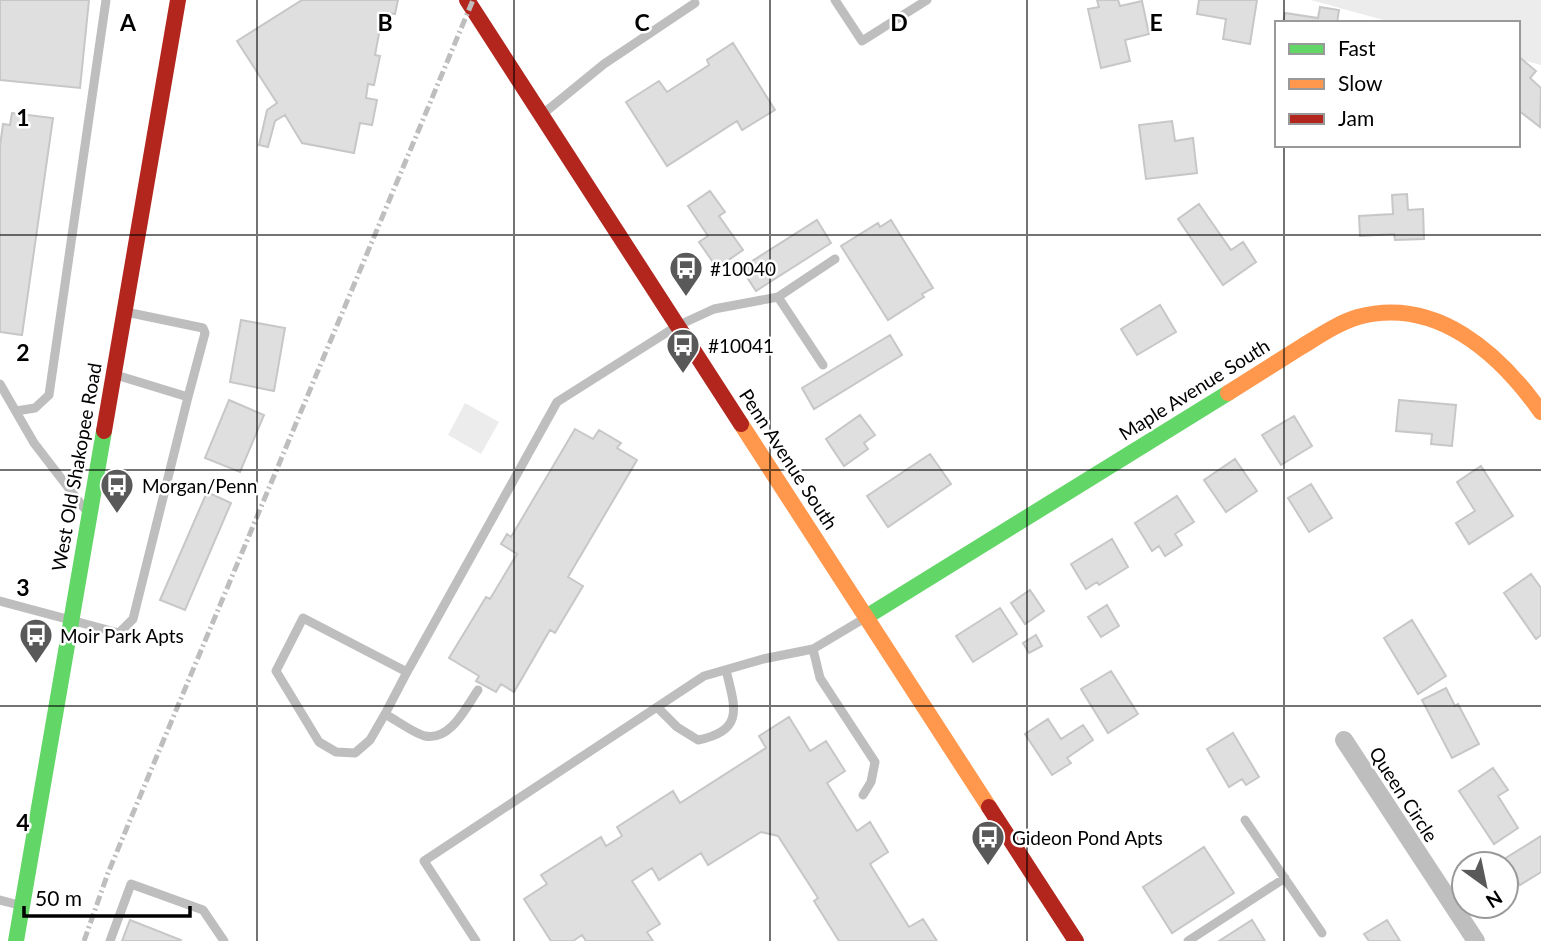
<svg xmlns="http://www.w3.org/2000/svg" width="1541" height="941" viewBox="0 0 1541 941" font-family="Lato,sans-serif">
	<rect width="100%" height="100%" fill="#fff"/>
	<!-- green -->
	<path fill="#ececec" d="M1311,0h230v65l-23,-6v-36h-124z
		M465,403l34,19 -18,32 -33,-19z"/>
	<!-- building -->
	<path fill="#dfdfdf" stroke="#c7c7c7" stroke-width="2" d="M0,0h89l-9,88 -80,-8z
		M302,0h96l-3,14 -12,-2 -8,43 5,1 -6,29 -6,-1 -2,14 11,2 -5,25 -12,-2 -6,30 -52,-10 -17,-28 -10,6 -7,26 -9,-2 8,-35 10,-7 -40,-62z
		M1097,0h21l2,6 22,-5 7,33 -24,6 5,21 -29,7 -13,-59 11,-2z
		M1199,0h58l-7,44 -27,-5 3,-20 -29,-5z
		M1320,7l19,3 -2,13h-54l2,-10 33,5z
		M733,43l42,67 -33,20 -5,-9 -70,45 -41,-64 33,-21 8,11 42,-27 -2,-5z
		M1518,56l18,15 -6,7 11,10 -1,39 -22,-17z
		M12,113l41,5 -31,217 -22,-3v-186l3,-22 7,1z
		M1172,121l3,20 18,-3 4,35 -51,6 -7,-54z
		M710,191l15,21 -6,4 24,34 -26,18 -18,-26 9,-6 -20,-30z
		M1407,194l1,16 15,-1 1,30 -29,1 -1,-6 -34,2 -1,-20 34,-2 -1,-19z
		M1199,204l32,46 12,-8 13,20 -33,23 -45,-66z
		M817,220l14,23 -75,48 -15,-23z
		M891,220l42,68 -11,6 2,3 -36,23 -47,-74 37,-23 2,4z
		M1160,305l16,27 -39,23 -16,-26z
		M241,320l44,8 -11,63 -44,-9z
		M890,335l12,20 -88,54 -12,-21z
		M229,400l35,15 -24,57 -35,-14z
		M1399,400l57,5 -4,41 -21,-2 1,-10 -36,-3z
		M860,415l15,20 -11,8 4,6 -24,17 -18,-27z
		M1294,416l18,30 -31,19 -19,-30z
		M575,429l18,10 6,-9 22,13 -4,5 20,12 -69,117 15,9 -28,47 -5,-3 -36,62 -13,-8 -5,8 -20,-11 3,-5 -30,-18 37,-61 4,2 27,-45 -16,-10 6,-10 4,3z
		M930,454l21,30 -63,43 -21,-31z
		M1235,459l22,32 -31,21 -22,-32z
		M1481,466l32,50 -44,28 -13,-21 19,-12 -18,-29z
		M1311,484l21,34 -23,14 -21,-34z
		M207,492l24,11 -46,107 -25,-10z
		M1177,496l17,26 -19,12 7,11 -17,11 -6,-10 -7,5 -17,-28z
		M1112,539l16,28 -29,18 -2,-3 -11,7 -15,-25z
		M1531,574l10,14v47l-5,4 -32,-46z
		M1030,590l14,21 -19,13 -14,-21z
		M1107,605l12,21 -18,11 -13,-20z
		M1000,608l17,26 -44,28 -17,-26z
		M1412,620l34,56 -28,18 -34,-56z
		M1036,635l6,11 -13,7 -6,-10z
		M1111,671l27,43 -30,19 -27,-44z
		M1446,688l9,18 3,-2 21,40 -27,14 -30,-58z
		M789,717l21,34 16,-10 19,30 -18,12 30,48 13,-9 18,30 -18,12 39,63 14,-8 14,22h-98l-25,-40 4,-3 -40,-62 -17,-4 -53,33 -7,-12 -42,27 -7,-12 -20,13 28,43 -13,8 6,9h-67l-4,-6 -9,6h-22l-27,-42 23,-15 -6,-9 60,-38 5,9 16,-10 -5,-9 56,-36 7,12 86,-55 -7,-12z
		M1048,719l13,20 22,-14 10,15 -26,18 4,5 -19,12 -27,-41z
		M1233,733l26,44 -13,8 -4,-6 -13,8 -22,-38z
		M1493,768l15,22 -10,6 20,32 -24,16 -35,-53z
		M1541,836v36l-21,13 -16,-26z
		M1204,847l30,46 -62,40 -29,-46z
		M130,920l51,20 -1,1h-58z
		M1252,920l13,21h-46z
		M1387,920l13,21h-31l-5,-7z"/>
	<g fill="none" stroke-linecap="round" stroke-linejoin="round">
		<!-- lane -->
		<path stroke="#bebebe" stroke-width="9" d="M835,0l27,41 65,-41
			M544,113l60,-49 91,-61
			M778,297l45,68
			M126,312l77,16 2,5 -17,64
			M0,384l34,59 50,65
			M16,411l19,-3 14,-13 57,-395
			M0,601l119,32 14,-14 55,-222 -72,-22
			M813,649l7,29 55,84 -4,20 -8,13
			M407,672l-22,42c11,6 30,20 40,22 26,5 41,-29 53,-46
			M657,707l20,20 21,13c47,-9 37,-33 28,-70
			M385,714l-15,26 -15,13 -19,-1 -17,-10 -43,-71 27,-53 104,54 150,-270 120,-76 37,-17 64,-12 57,-38
			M1245,820l77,113
			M0,900l19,5
			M110,941l21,-57 72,26 21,31
			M476,941l-52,-80 280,-185 59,-17 50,-10 52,-31
			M1188,941l97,-63"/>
		<!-- street -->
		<path stroke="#bebebe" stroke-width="18" d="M1344,740l132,201"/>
		<!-- fast -->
		<path stroke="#63d668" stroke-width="16" d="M866,617l362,-224
			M16,941l88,-510"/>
		<!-- slow -->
		<path stroke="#ff974d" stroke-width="16" d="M1228,393c24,-15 49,-31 73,-46 18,-11 37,-24 57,-30 78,-21 141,36 183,95
			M741,424l248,383"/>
		<!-- jam -->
		<path stroke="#b3261e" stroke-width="16" d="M467,0l274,424
			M104,431l74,-431
			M989,807l87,134"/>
		<!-- rail -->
		<path stroke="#bebebe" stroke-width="5" stroke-dasharray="10 3.5 2 3.5" stroke-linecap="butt" d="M84,941l24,-68 365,-873"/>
	</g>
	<!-- grid -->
	<path fill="none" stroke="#000" stroke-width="2" stroke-opacity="0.55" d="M257,0v941M514,0v941M770,0v941M1027,0v941M1284,0v23M1284,145v796M0,235h1541M0,470h1541M0,706h1541"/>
	<!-- icons -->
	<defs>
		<symbol id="bus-pin" viewBox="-11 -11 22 30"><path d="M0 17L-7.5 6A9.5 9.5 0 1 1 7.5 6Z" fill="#595959" stroke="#fff"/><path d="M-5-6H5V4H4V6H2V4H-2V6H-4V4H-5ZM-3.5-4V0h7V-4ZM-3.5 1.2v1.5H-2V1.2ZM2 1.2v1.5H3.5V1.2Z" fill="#fff"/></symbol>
	</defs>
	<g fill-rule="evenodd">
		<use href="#bus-pin" x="667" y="249" width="38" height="52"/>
		<use href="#bus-pin" x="664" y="326" width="38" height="52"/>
		<use href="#bus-pin" x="98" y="466" width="38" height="52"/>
		<use href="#bus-pin" x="17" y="616" width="38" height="52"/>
		<use href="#bus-pin" x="969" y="818" width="38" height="52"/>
	</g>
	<g text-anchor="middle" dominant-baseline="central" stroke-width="5" stroke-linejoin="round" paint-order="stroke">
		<!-- poi labels -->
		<g font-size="19" fill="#000" stroke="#fff" text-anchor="start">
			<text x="710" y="268">#10040</text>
			<text x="708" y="345">#10041</text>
			<text x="142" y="485">Morgan/Penn</text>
			<text x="60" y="635">Moir Park Apts</text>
			<text x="1012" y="837">Gideon Pond Apts</text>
		</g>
		<!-- street labels -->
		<g font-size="19" fill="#000" stroke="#fff">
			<text transform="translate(1194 389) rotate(-32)">Maple Avenue South</text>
			<text transform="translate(789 459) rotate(57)">Penn Avenue South</text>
			<text transform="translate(76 467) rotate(-80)">West Old Shakopee Road</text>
			<text transform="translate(1404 794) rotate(57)">Queen Circle</text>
		</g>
	</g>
	<g font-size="23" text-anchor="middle" font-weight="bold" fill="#000" stroke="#fff" stroke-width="5" stroke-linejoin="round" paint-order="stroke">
		<text x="128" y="31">A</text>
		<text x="385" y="31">B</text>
		<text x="642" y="31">C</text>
		<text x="899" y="31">D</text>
		<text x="1156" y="31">E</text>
		<text x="23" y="126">1</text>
		<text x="23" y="361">2</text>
		<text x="23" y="596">3</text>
		<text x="23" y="831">4</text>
	</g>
	<!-- legend -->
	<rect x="1275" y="21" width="245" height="126" fill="#ffffff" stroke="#999999" stroke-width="2"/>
	<rect x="1289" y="44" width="35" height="10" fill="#63d668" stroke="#999999" stroke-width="2"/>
	<text x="1338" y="56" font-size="21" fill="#000000">Fast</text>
	<rect x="1289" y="79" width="35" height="10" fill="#ff974d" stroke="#999999" stroke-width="2"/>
	<text x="1338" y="91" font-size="21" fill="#000000">Slow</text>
	<rect x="1289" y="114" width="35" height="10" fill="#b3261e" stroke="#999999" stroke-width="2"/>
	<text x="1338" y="126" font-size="21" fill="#000000">Jam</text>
	<!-- north arrow -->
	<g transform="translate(1485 885) rotate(147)"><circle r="33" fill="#ffffff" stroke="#999999" stroke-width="2"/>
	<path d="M0-5L12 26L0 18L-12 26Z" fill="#595959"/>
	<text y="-10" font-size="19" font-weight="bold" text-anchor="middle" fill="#000000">N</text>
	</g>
	<!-- scale -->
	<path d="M24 906v10h166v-10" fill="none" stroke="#000000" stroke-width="3.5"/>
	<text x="35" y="906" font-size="21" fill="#000000" stroke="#ffffff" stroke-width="5" paint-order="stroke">50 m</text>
</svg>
